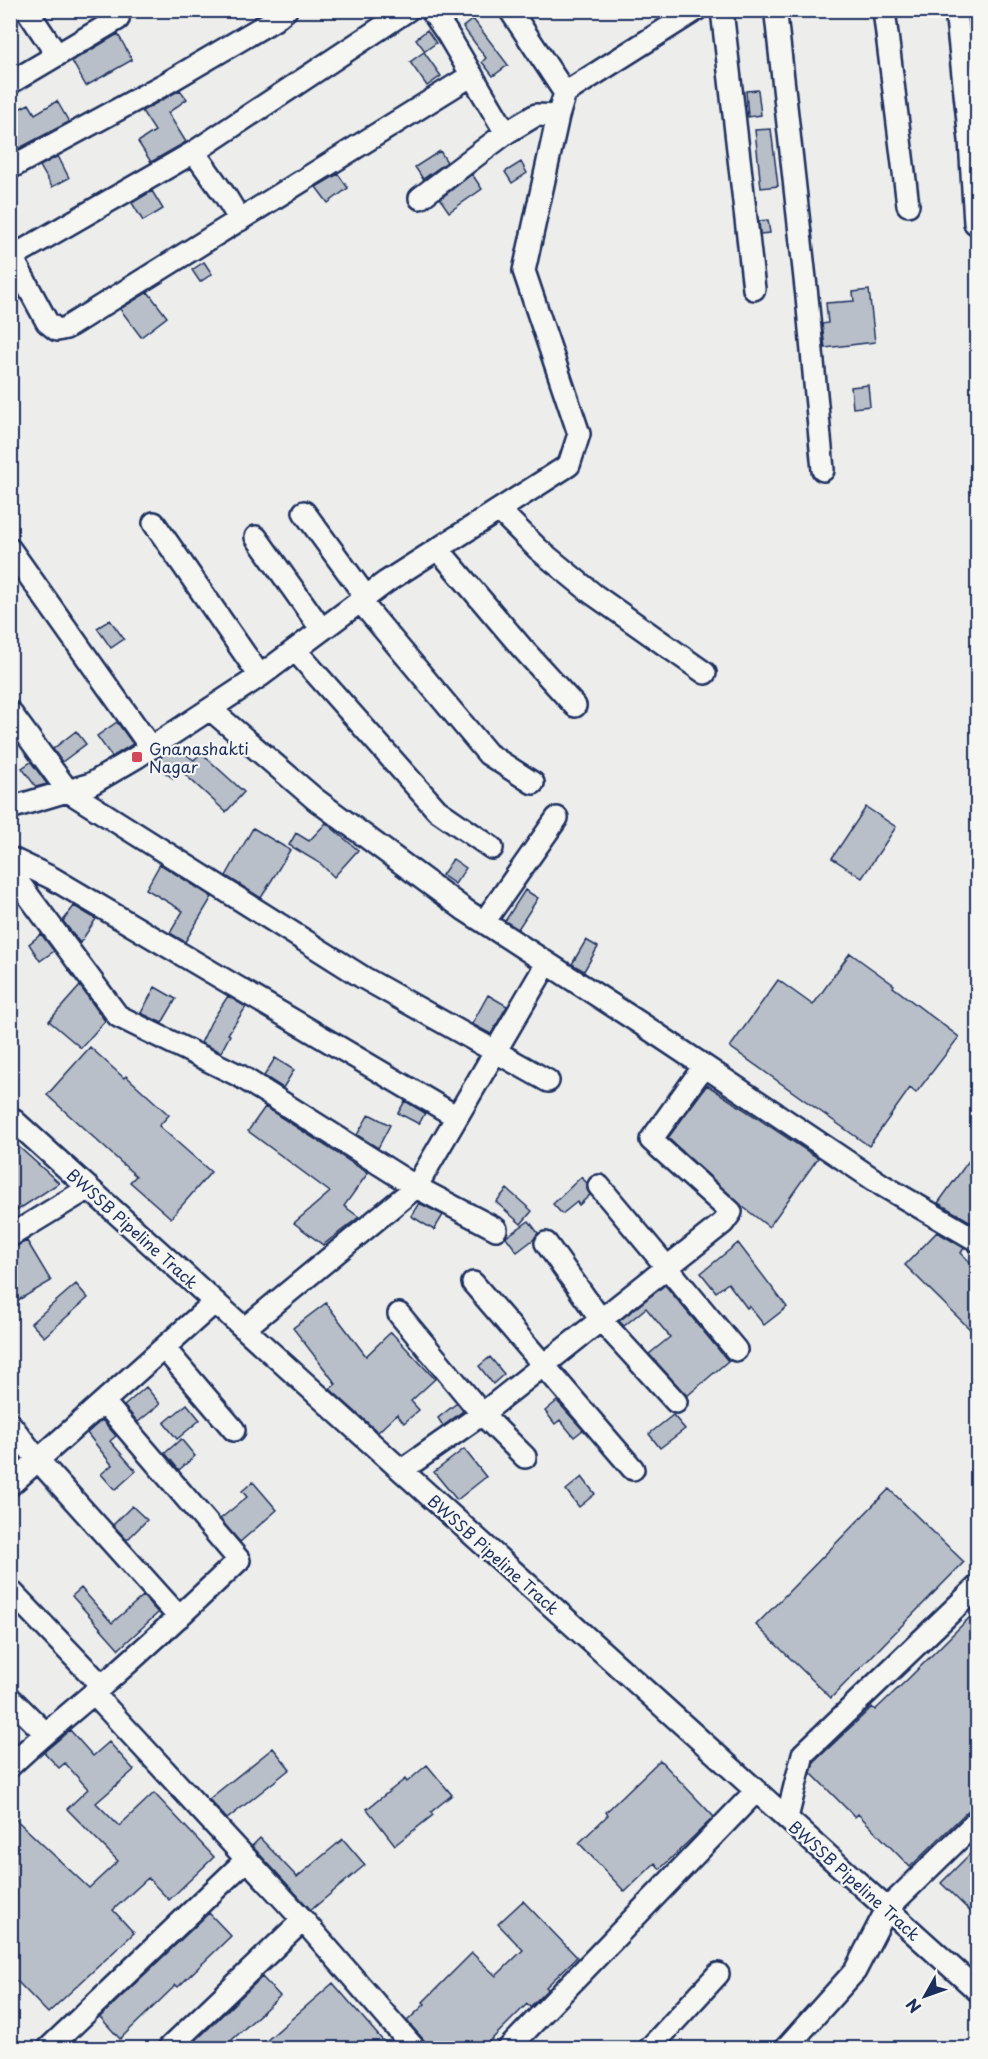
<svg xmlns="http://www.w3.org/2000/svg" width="988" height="2059" viewBox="0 0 988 2059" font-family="'Playpen Sans',sans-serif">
	<rect width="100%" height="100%" fill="#edeeec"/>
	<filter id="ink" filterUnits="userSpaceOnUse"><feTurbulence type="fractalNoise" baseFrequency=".0167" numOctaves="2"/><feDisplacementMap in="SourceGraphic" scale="12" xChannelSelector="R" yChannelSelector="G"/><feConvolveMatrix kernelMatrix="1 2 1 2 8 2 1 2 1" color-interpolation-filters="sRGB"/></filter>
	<g filter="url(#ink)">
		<!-- building -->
		<path fill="#b9bfc8" stroke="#1b2f5e" stroke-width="1.5" d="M473,19l35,46 -15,11 -11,-14 4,-4 -23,-31z
			M427,30l9,13 -11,8 -9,-12z
			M118,34l14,26 -46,26 -14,-25z
			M424,52l17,24 -14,10 -17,-24z
			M180,90l7,9 -19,14 18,29 -35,20 -13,-20 17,-11 -13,-20z
			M758,90l3,25 -13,2 -2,-26z
			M57,101l12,21 -59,31v-40l19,-9 6,10z
			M771,129l7,57 -17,2 -6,-58z
			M440,151l7,11 -24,17 -8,-12z
			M58,156l11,22 -17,9 -12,-21z
			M521,162l6,11 -15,10 -7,-11z
			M338,174l10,14 -20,15 -12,-16z
			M472,174l10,15 -33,23 -9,-13z
			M152,191l11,18 -20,12 -11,-18z
			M768,220l2,13 -10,1 -1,-13z
			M204,262l8,12 -12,8 -8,-12z
			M869,290l6,52 -50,6 -3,-24 6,-1 -2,-20 28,-2 -1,-9z
			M148,292l19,25 -26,20 -21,-28z
			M868,385l2,21 -17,2 -2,-21z
			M110,620l14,19 -13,9 -14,-20z
			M117,722l16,22 -21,13 -15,-21z
			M76,731l10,13 -24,18 -9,-13z
			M175,747l19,13 7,-7 43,39 -18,20 -46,-42 -6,9 -18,-13 7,-11z
			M31,762l16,22 -11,3 -14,-19z
			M866,807l30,20 -34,51 -30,-20z
			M326,823l32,27 -24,27 -13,-13 -32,-19 7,-12 13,8z
			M253,828l37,22 -29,48 -35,-22z
			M453,859l13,9 -11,16 -13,-9z
			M160,864l52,33 -27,45 -15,-9 13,-22 -37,-22z
			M525,890l13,8 -20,31 -13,-8z
			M74,906l22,13 -16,24 -17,-22z
			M41,934l13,17 -14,10 -11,-17z
			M586,940l12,7 -14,24 -12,-7z
			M850,953l44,32 -1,2 66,50 -43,56 -6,-5 -41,58 -139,-99 48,-67 35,25z
			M80,986l25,35 -24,27 -32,-27z
			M155,987l21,12 -14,24 -21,-10z
			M488,995l19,11 -16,28 -19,-10z
			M228,996l18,11 -18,27 2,1 -9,17 -20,-9 10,-21z
			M90,1047l34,31 2,-2 43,39 -10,11 52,46 -40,46 -41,-36 6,-6 -89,-81z
			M275,1058l19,12 -11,18 -19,-12z
			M707,1085l111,73 -49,69 -26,-20 -75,-69z
			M405,1101l20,12 -6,11 -21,-11z
			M265,1107l103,66 -24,33 15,11 -36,28 -29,-22 36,-31 -82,-61z
			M369,1114l21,11 -12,23 -21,-13z
			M10,1139l49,44 -49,32z
			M978,1148v78l-40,-23z
			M581,1177l6,6v6l3,6 -11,10 -2,-3 -15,12 -9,-10z
			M507,1189l25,22 -11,13 -25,-22z
			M419,1203l24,12 -9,15 -23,-14z
			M529,1221l9,12 -4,6 -17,13 -11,-15z
			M937,1232l27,16 -3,5 17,17v67l-73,-72z
			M27,1241l24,40 -41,24v-56z
			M738,1243l49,64 -23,18 -15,-19 -2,2 -19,-25 -12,9 -15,-19z
			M76,1284l12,14 -44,39 -13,-14z
			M665,1285l63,76 -41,35 -38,-42 21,-17 -24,-29 -22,18 -5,-5z
			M326,1303l40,53 25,-24 44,47 -24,22 8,9 -15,13 -7,-9 -19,18 -48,-43 6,-5 -43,-56z
			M490,1357l14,17 -11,10 -14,-18z
			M146,1387l14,17 -22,18 -14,-16z
			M557,1401l26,29 -9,7 -14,-17 -5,4 -10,-13z
			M457,1403l6,8 -20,15 -5,-8z
			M187,1404l13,16 -23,19 -13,-16z
			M673,1415l12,14 -25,19 -11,-14z
			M102,1420l14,16 -6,5 26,30 -21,19 -14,-16 11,-9 -25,-32z
			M181,1439l14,17 -16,14 -14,-17z
			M464,1449l22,28 -29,23 -23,-28z
			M582,1477l13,17 -16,13 -13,-17z
			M253,1482l24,28 -37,32 -20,-23 27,-22 -5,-6z
			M889,1489l75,73 -133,136 -75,-73z
			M132,1506l15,14 -20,20 -14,-15z
			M81,1588l31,35 31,-27 15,17 -39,36 -47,-53z
			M978,1609v192l-68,66 -52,-53 -3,3 -44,-44 3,-11 58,-55 3,3 33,-31z
			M70,1730l23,26 16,-14 25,28 -38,33 23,23 35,-33 60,64 -45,43 -21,-22 -35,32 21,23 -86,80 -31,-32 -7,6v-173l79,74 29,-27 -51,-52 21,-20 -23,-26 -6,5 -15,-16z
			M273,1748l17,21 -63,50 -18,-20z
			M660,1760l54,57 -54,52 -5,-6 -30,29 -46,-49 29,-28 -2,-3z
			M427,1765l25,30 -21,17 2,3 -38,30 -28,-36 38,-30 2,3z
			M260,1838l37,39 46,-38 22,26 -54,45 -59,-64z
			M978,1846v73l-37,-36z
			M523,1901l54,56 -31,30 2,2 -18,18 -3,-3 -45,45h-56l-2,-9 -17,-19 18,-17 -2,-2 49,-49 24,23 27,-26 -25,-26z
			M209,1913l22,23 -53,51 -2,-2 -56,54 -20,-22z
			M262,1977l18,19 -58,53h-35z
			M333,1983l57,66h-133z"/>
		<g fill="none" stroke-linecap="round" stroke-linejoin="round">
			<defs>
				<path id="minor" d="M27,10l30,45
					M431,10l16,23 59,100
					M510,10l55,83
					M722,10l32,279
					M773,10l3,5 31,282 16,173
					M884,10l24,195
					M956,10l14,130 5,83
					M10,83l108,-64 -6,-9
					M194,152l32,45 14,23
					M10,168l155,-84 109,-64 12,-10
					M420,198l86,-65 30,-18 22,1
					M12,257l35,65 10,8 9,-2 406,-253
					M10,258l184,-106 214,-142
					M499,510l39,39 55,45 112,79
					M304,512l62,85
					M154,523l106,153
					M256,537l66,93
					M10,549l141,199
					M438,549l84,99 53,58
					M360,601l128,153 45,29
					M295,650l142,160 55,38
					M210,709l105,90 150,111 178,115 239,160 96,56
					M10,712l58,79 296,187 184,103
					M10,808l81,-24 46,-27 123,-81 126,-94 183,-117 10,-31 -55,-163 34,-155 7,-23 131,-83
					M10,858l42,20 405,239
					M10,871l108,145 122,60 176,111 80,42
					M484,922l73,-104
					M10,1117l968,874
					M599,1186l137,164
					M10,1236l79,-48
					M546,1243l55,77 75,82
					M473,1283l160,186
					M399,1314l83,100 43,43
					M245,1328l171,-141 131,-224
					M164,1348l70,82
					M10,1424l28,36 141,157
					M402,1470l80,-56 241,-191 8,-11 -80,-72 53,-74
					M10,1485l205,-183
					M10,1590l92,96
					M93,1693l210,227
					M10,1698l35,35
					M10,1766c30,-29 62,-54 94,-82 46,-40 90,-81 135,-124l-135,-158
					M787,1818l16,-64 175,-168
					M49,2048l198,-189
					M169,2048l134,-128 111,128
					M509,2048l247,-257
					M650,2048l68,-74
					M786,2048l69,-77 32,-62 91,-89"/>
			</defs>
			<!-- minor casing -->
			<use href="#minor" stroke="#1b2f5e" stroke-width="26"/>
			<!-- minor -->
			<use href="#minor" stroke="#f6f6f2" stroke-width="21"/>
		</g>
	</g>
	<!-- markers -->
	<rect fill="#d1495b" stroke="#f6f6f2" stroke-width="2" x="131" y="751" width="12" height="12" rx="3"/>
	<g text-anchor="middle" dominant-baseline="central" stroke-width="4.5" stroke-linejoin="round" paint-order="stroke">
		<!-- poi labels -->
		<g font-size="16" fill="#1b2f5e" stroke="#f6f6f2" text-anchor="start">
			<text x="149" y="748">Gnanashakti<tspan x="149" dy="18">Nagar</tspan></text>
		</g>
		<!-- street labels -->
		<g font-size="16" fill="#1b2f5e" stroke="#f6f6f2">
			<text transform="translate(133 1228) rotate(42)">BWSSB Pipeline Track</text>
			<text transform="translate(494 1554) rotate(42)">BWSSB Pipeline Track</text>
			<text transform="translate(855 1880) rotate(42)">BWSSB Pipeline Track</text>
		</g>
	</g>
	<!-- margin -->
	<rect width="988" height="2059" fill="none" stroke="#f6f6f2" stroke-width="36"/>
	<rect x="18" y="18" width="952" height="2023" fill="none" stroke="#1b2f5e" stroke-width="2" filter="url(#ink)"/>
	<!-- north arrow -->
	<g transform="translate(925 1996) rotate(230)" stroke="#f6f6f2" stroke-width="4.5" paint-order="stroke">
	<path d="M0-4.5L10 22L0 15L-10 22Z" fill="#1b2f5e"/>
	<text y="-9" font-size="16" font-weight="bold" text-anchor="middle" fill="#1b2f5e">N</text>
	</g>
</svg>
